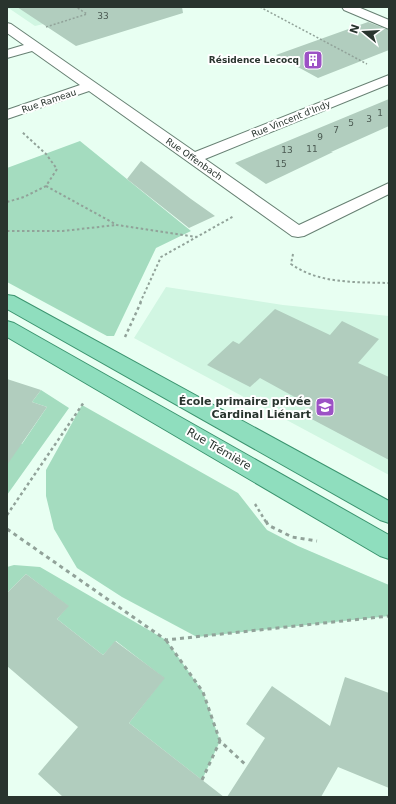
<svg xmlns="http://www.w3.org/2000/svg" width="396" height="804" viewBox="0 0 396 804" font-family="'DejaVu Sans',sans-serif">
	<rect width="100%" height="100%" fill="#e8fff2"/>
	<!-- built -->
	<path fill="#d1f6e2" d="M7,7h61l-8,13 -25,6 -25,-17h-3z
		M166,287l117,18 106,11v159l-255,-137z"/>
	<!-- green -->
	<path fill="#a4dcbf" d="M80,141l111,90 -35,17 -42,88h-7l-100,-54v-114z
		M41,390l28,18 -62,87v-55l15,4 25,-37 -15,-5z
		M82,405l156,88 29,37 31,16 91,39v31l-192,21 -75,-40 -45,-29 -23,-39 -8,-33v-26z
		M14,565l26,2 126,73 37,52 17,49 -18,39 -73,-57 35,-45 -48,-37 -13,14 -46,-36 11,-13 -42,-32 -19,19v-26z"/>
	<!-- building -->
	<path fill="#b1cdbe" d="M17,7h165l1,6 -107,33z
		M368,22l21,8v20l-71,28 -42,-23z
		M389,99v27l-58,26h2l-67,32 -31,-21z
		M141,161l50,38 24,17 -26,12 -62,-49z
		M275,309l55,26 12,-14 37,18 -21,24 31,14v83l-85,-45 7,-9 -51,-28 -10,9 -43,-22 26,-24 6,3z
		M7,379l34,11 -9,12 15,5 -40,58z
		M26,574l43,32 -12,13 46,36 12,-14 50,37 -36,45 95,74h-161l-25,-23 40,-47 -71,-61v-73z
		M345,677l44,16v95l-51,-21 -17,30h-94l38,-59 -19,-14 26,-38 58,40z"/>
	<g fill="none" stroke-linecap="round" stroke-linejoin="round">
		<defs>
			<path id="minor" d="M342,7h16l31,13v9l-45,-19z
				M7,23l4,1 184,128 194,-77v9l-184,75 94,66 90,-42v11l-85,42 -6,1 -6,-1 -203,-145 -82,28v-9l73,-25 -48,-34 -25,7v-8l17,-5 -17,-12z"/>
			<path id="major" d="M7,295l7,1 375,205v22l-9,-3 -373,-211z
				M7,321l7,2 375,212v24l-9,-3 -373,-219z"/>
		</defs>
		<!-- minor casing -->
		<use href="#minor" stroke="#678073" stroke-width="2"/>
		<!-- major casing -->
		<use href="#major" stroke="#3b946f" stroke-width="2"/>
		<!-- path-far3 -->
		<path stroke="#91a299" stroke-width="1.5" stroke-dasharray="2 2" stroke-linecap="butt" d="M260,7l107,57
			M46,27l41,-13 -11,-7"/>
		<!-- path-far2 -->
		<path stroke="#91a299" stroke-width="2" stroke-dasharray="2.5 2.5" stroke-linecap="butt" d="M46,186l71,39 79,12
			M7,202l17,-5 22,-11 11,-17 -11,-15 -24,-22
			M7,231h56l53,-6
			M293,254l-2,10c28,20 65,18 98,19
			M140,303l21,-46 73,-41"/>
		<!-- path-far1 -->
		<path stroke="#91a299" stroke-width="2.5" stroke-dasharray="3 3" stroke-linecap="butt" d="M125,337l16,-35
			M255,504l11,18
			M7,515l77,-113"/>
		<!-- path -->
		<path stroke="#91a299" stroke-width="3" stroke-dasharray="4 4" stroke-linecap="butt" d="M266,521l2,4 24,12 25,4
			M7,529l159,111 223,-24
			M166,640l37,52 17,49
			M202,780l18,-39 27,25"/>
		<!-- minor -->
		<use href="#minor" fill="#fff" fill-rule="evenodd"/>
		<!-- major -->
		<use href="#major" fill="#8fdebe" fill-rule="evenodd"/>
	</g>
	<!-- icons -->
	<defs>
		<symbol id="building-square" viewBox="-11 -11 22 22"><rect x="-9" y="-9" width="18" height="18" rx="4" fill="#9c52c5" stroke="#fff"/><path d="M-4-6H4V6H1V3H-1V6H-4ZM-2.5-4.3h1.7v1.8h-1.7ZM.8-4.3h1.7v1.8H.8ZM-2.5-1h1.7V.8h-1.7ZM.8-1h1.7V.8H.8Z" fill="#fff"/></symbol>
		<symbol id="school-square" viewBox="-11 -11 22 22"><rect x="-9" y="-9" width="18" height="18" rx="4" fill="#9c52c5" stroke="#fff"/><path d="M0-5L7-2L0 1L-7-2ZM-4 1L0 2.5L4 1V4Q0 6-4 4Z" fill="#fff"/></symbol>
	</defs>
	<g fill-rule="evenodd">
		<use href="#building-square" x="302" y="49" width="22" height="22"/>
		<use href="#school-square" x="314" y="396" width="22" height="22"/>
	</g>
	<g text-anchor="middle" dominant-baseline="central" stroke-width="4" stroke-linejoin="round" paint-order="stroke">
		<!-- number labels -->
		<g font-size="9" fill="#4b5a52">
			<text x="103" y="16">33</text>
			<text x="380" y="113">1</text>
			<text x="369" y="119">3</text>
			<text x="351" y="123">5</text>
			<text x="336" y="130">7</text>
			<text x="320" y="137">9</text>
			<text x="312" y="149">11</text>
			<text x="287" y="150">13</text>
			<text x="281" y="164">15</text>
		</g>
		<!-- far-poi labels -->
		<g font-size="9" font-weight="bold" fill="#29342e" stroke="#fff" text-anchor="end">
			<text x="299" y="60">Résidence Lecocq</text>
		</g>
		<!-- far-street labels -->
		<g font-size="9" fill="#29342e" stroke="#fff">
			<text transform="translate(49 101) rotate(-19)">Rue Rameau</text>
			<text transform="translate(291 119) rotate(-22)">Rue Vincent d'Indy</text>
			<text transform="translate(194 159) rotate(35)">Rue Offenbach</text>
		</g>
		<!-- poi labels -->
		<g font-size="11" font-weight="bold" fill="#29342e" stroke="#fff" text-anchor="end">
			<text x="311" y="401">École primaire privée<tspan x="311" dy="13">Cardinal Liénart</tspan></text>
		</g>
		<!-- street labels -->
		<g font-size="11" fill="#29342e" stroke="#fff">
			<text transform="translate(219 449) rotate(30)">Rue Trémière</text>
		</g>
	</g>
	<!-- border -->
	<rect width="396" height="804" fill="none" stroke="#29342e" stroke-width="16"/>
	<!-- north arrow -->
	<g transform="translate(364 32) rotate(288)" stroke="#ffffff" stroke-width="3" paint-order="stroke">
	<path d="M0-3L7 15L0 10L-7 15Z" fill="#29342e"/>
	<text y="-6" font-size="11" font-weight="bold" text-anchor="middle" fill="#29342e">N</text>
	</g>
</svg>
